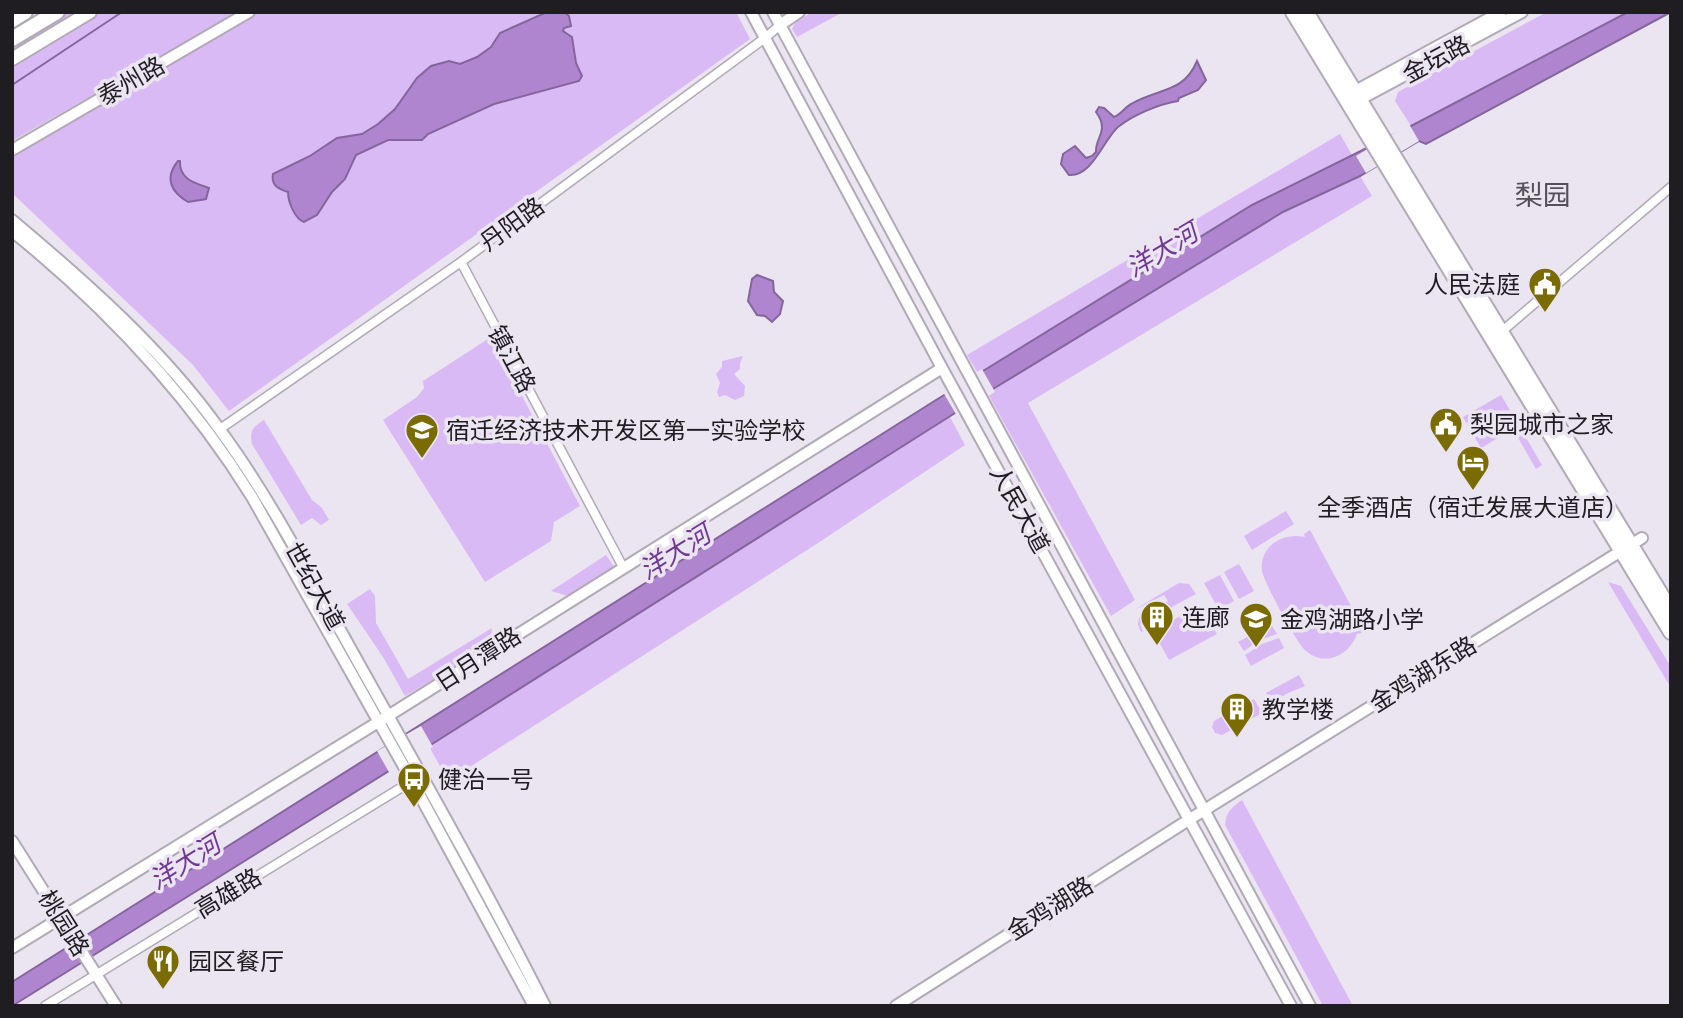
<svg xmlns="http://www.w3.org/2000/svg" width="1683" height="1018" viewBox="0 0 1683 1018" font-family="Montserrat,'Noto Sans SC',sans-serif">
	<rect width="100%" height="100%" fill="#ebe4f1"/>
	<!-- green -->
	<path fill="#dabaf5" d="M68,12h170l-226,129v-95z
		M259,12h477l14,27 -521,372 -36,-46 -181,-172v-39z
		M813,12h30l-46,25 -5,-8 4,-8z
		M1547,12h81l-217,114 -16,-25 3,-9z
		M1340,134l12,21 -100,50 -273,170 -12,-20z
		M1360,176l12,20 -344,207 107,197 -24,16 -123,-222 5,-5 290,-177z
		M491,337l89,169 -26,16 -3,19 -66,41 -102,-162 34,-23 7,-9 -1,-7z
		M743,356l-3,7v6l-6,5 11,12 -1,10 -9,4 -10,-5 -6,2 -2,-5 3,-9 -4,-9 6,-7v-6z
		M1501,395l41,70 -6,4 -23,-40 -32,19 -18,-31z
		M950,417l15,28 -147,98 -370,238 -19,-35z
		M264,420l48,80 10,8 7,12 -8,5 -9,-7 -11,7 -49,-81c-3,-13 1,-17 12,-24z
		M1286,511l8,13 -42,26 -8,-14z
		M1310,530l55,102 -8,2c-8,22 -32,33 -51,17 -9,-7 -42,-69 -44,-80 -3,-25 21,-39 43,-34l-1,-3z
		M606,555l9,13 -47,28 -17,-5z
		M1239,564l15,27 -15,8 -15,-27z
		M1220,575l14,26 -15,9 -15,-27z
		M1608,582l13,4 50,81v21z
		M1179,583l10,1 7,10 -56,30 3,7 -2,1 -3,-7 1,-7 29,-17 -4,-6 -30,15z
		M370,589l5,7 1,27 32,56 84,-51 -2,18 -85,50 -22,-39 -36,-53z
		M1201,605l16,29 -48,26 -16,-29z
		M1271,624l6,10 -17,6 -16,11 -6,-9z
		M1279,638l5,10 -33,18 -6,-11 17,-11z
		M1299,675l6,11 -19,8 -14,10 -6,-11z
		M1254,699l8,14 -40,22 -7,-2 -3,-6 2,-6z
		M1242,800l111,206h-30l-98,-181c1,-13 7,-18 17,-25z"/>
	<!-- water -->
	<path fill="#af85d0" stroke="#84669c" stroke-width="2" d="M547,12h17l5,4 2,10 -7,2 -1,3 9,6 4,26 6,13 -3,5 -85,23 -66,30 -6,6h-34l-32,15 -11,24 -13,13 -15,23 -13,7c-9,-3 -16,-20 -16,-30 -10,-3 -17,-7 -15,-18l37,-18 27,-18 25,-4 16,-10 17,-15 22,-31 14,-12 18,-5 11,3 17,-7 14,-10 9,-14z
		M1628,12h43l-245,132 -7,-3 -59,35 -77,36 -290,177 -564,357 -417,260v-24l924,-582 316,-195 159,-79z
		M1197,61l9,19 -8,10 -19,8 -1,3c-19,3 -45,14 -60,26 -14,12 -26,50 -49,48l-8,-11 2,-10 12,-8 11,12 6,-2 4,-4c-1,-15 14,-21 0,-40l3,-5 5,1 10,9c8,-3 11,-10 17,-13 28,-16 53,-11 66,-43z
		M178,161h2c-1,18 14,22 29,27l-3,11 -18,3c-17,-10 -24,-24 -10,-41z
		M757,275l16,6 1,11 9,9 -3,13 -8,8 -7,-6 -8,-1 -9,-14 4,-22z"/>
	<!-- pier -->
	<path fill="#ebe4f1" d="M1409,124l10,17 -53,32 -10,-17z
		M982,369l13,23 -38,24 -14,-24z
		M421,726l12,21 -43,27 -13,-23z"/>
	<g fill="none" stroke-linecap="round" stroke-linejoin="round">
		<!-- stream -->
		<path stroke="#84669c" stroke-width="2" d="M12,85l110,-73"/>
		<defs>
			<path id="street" d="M461,262l162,305
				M1500,333l171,-146
				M220,429l241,-167 304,-224 15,-13
				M45,1006l367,-225"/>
			<path id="secondary" d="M751,12l191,356 349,638
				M773,12l537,994
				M780,25l19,-13
				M1350,94l151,-82
				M1355,102l167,-90
				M12,150l237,-138
				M12,220c75,63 151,130 208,210 53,72 94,154 138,232 64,114 128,227 187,344
				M12,231c94,76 176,163 240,266l160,284 122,225
				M12,841l104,165
				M12,948l376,-232 554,-348
				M896,1006l294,-187 452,-281"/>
			<path id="primary" d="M12,59l78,-47"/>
			<path id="highway" d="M1293,12l378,620
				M1306,12l365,599
				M12,20l13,-8
				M12,39l45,-27"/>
		</defs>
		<!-- street casing -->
		<use href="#street" stroke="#b1aab6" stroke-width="11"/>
		<!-- secondary casing -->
		<use href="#secondary" stroke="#b1aab6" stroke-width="14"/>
		<!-- primary casing -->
		<use href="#primary" stroke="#b1aab6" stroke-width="16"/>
		<!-- highway casing -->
		<use href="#highway" stroke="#b1aab6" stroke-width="18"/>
		<!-- street -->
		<use href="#street" stroke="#fff" stroke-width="8"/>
		<!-- secondary -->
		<use href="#secondary" stroke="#fff" stroke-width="10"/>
		<!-- primary -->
		<use href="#primary" stroke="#fff" stroke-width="12"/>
		<!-- highway -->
		<use href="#highway" stroke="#fff" stroke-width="14"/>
	</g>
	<!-- icons -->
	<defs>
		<symbol id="civic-pin" viewBox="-11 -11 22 30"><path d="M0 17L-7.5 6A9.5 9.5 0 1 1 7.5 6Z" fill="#7a6b03" stroke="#ebe4f1"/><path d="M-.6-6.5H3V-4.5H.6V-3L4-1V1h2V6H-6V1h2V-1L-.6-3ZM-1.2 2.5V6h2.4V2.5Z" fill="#fff"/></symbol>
		<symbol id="school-pin" viewBox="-11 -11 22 30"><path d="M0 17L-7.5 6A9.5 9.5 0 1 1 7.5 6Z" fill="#7a6b03" stroke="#ebe4f1"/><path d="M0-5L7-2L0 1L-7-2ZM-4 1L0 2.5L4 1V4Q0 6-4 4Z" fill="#fff"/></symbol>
		<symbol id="hotel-pin" viewBox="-11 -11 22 30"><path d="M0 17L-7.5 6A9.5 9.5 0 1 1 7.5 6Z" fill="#7a6b03" stroke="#ebe4f1"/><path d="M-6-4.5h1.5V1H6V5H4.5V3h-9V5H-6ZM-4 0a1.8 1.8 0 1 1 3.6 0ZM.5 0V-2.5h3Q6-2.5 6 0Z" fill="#fff"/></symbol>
		<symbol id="building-pin" viewBox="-11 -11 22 30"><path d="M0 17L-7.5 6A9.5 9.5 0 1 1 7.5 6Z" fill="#7a6b03" stroke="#ebe4f1"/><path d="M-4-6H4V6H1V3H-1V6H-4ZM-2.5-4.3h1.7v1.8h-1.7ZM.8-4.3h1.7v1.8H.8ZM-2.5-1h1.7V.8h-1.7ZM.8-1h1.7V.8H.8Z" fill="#fff"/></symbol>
		<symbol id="bus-pin" viewBox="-11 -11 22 30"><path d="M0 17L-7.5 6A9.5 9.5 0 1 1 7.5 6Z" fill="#7a6b03" stroke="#ebe4f1"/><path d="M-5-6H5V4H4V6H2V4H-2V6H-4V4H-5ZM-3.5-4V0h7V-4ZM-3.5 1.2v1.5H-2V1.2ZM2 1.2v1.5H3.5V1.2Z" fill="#fff"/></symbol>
		<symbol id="restaurant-pin" viewBox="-11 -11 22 30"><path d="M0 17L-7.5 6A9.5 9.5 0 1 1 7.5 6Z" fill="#7a6b03" stroke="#ebe4f1"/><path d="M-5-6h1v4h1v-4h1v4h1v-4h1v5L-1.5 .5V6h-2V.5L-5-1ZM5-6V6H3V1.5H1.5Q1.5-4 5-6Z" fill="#fff"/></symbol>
	</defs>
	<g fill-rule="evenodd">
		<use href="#civic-pin" x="1526" y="265" width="38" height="52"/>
		<use href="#civic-pin" x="1427" y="405" width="38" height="52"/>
		<use href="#school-pin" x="403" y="411" width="38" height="52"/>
		<use href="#hotel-pin" x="1454" y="443" width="38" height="52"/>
		<use href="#building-pin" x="1138" y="598" width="38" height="52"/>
		<use href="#school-pin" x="1237" y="600" width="38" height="52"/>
		<use href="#building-pin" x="1218" y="690" width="38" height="52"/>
		<use href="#bus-pin" x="395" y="760" width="38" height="52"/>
		<use href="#restaurant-pin" x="144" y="942" width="38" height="52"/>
	</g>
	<g text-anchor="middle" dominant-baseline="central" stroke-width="7" stroke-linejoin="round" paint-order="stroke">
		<!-- street labels -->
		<g font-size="24" fill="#1f1d21" stroke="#ebe4f1">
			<text transform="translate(1436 59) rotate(-28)">金坛路</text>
			<text transform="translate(131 81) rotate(-30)">泰州路</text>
			<text transform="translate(512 224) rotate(-36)">丹阳路</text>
			<text transform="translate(512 359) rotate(62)">镇江路</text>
			<text transform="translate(1020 509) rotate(61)">人民大道</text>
			<text transform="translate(315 586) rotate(61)">世纪大道</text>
			<text transform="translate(478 659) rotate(-33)">日月潭路</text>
			<text transform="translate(1423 674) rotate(-32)">金鸡湖东路</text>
			<text transform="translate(228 893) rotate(-31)">高雄路</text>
			<text transform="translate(1050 908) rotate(-32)">金鸡湖路</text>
			<text transform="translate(64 923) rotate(58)">桃园路</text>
		</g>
		<!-- poi labels -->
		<g font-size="24" fill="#1f1d21" stroke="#ebe4f1" text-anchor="start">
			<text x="1520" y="284" text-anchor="end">人民法庭</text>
			<text x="1470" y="424">梨园城市之家</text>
			<text x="446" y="430">宿迁经济技术开发区第一实验学校</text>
			<text x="1473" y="507" text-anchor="middle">全季酒店（宿迁发展大道店）</text>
			<text x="1182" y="617">连廊</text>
			<text x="1280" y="619">金鸡湖路小学</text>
			<text x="1262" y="709">教学楼</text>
			<text x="438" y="779">健治一号</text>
			<text x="188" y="961">园区餐厅</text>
		</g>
		<!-- water labels -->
		<g font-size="26" font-style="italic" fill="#6f3993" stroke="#ebe4f1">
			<text transform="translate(1162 250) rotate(-31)">洋大河</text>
			<text transform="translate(675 552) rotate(-32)">洋大河</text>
			<text transform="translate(185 862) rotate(-32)">洋大河</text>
		</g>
		<!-- quarter labels -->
		<g font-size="28" fill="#554f5a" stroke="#ebe4f1">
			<text x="1543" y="195">梨园</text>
		</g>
	</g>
	<!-- border -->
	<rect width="1683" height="1018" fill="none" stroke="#1f1d21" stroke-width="28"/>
</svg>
